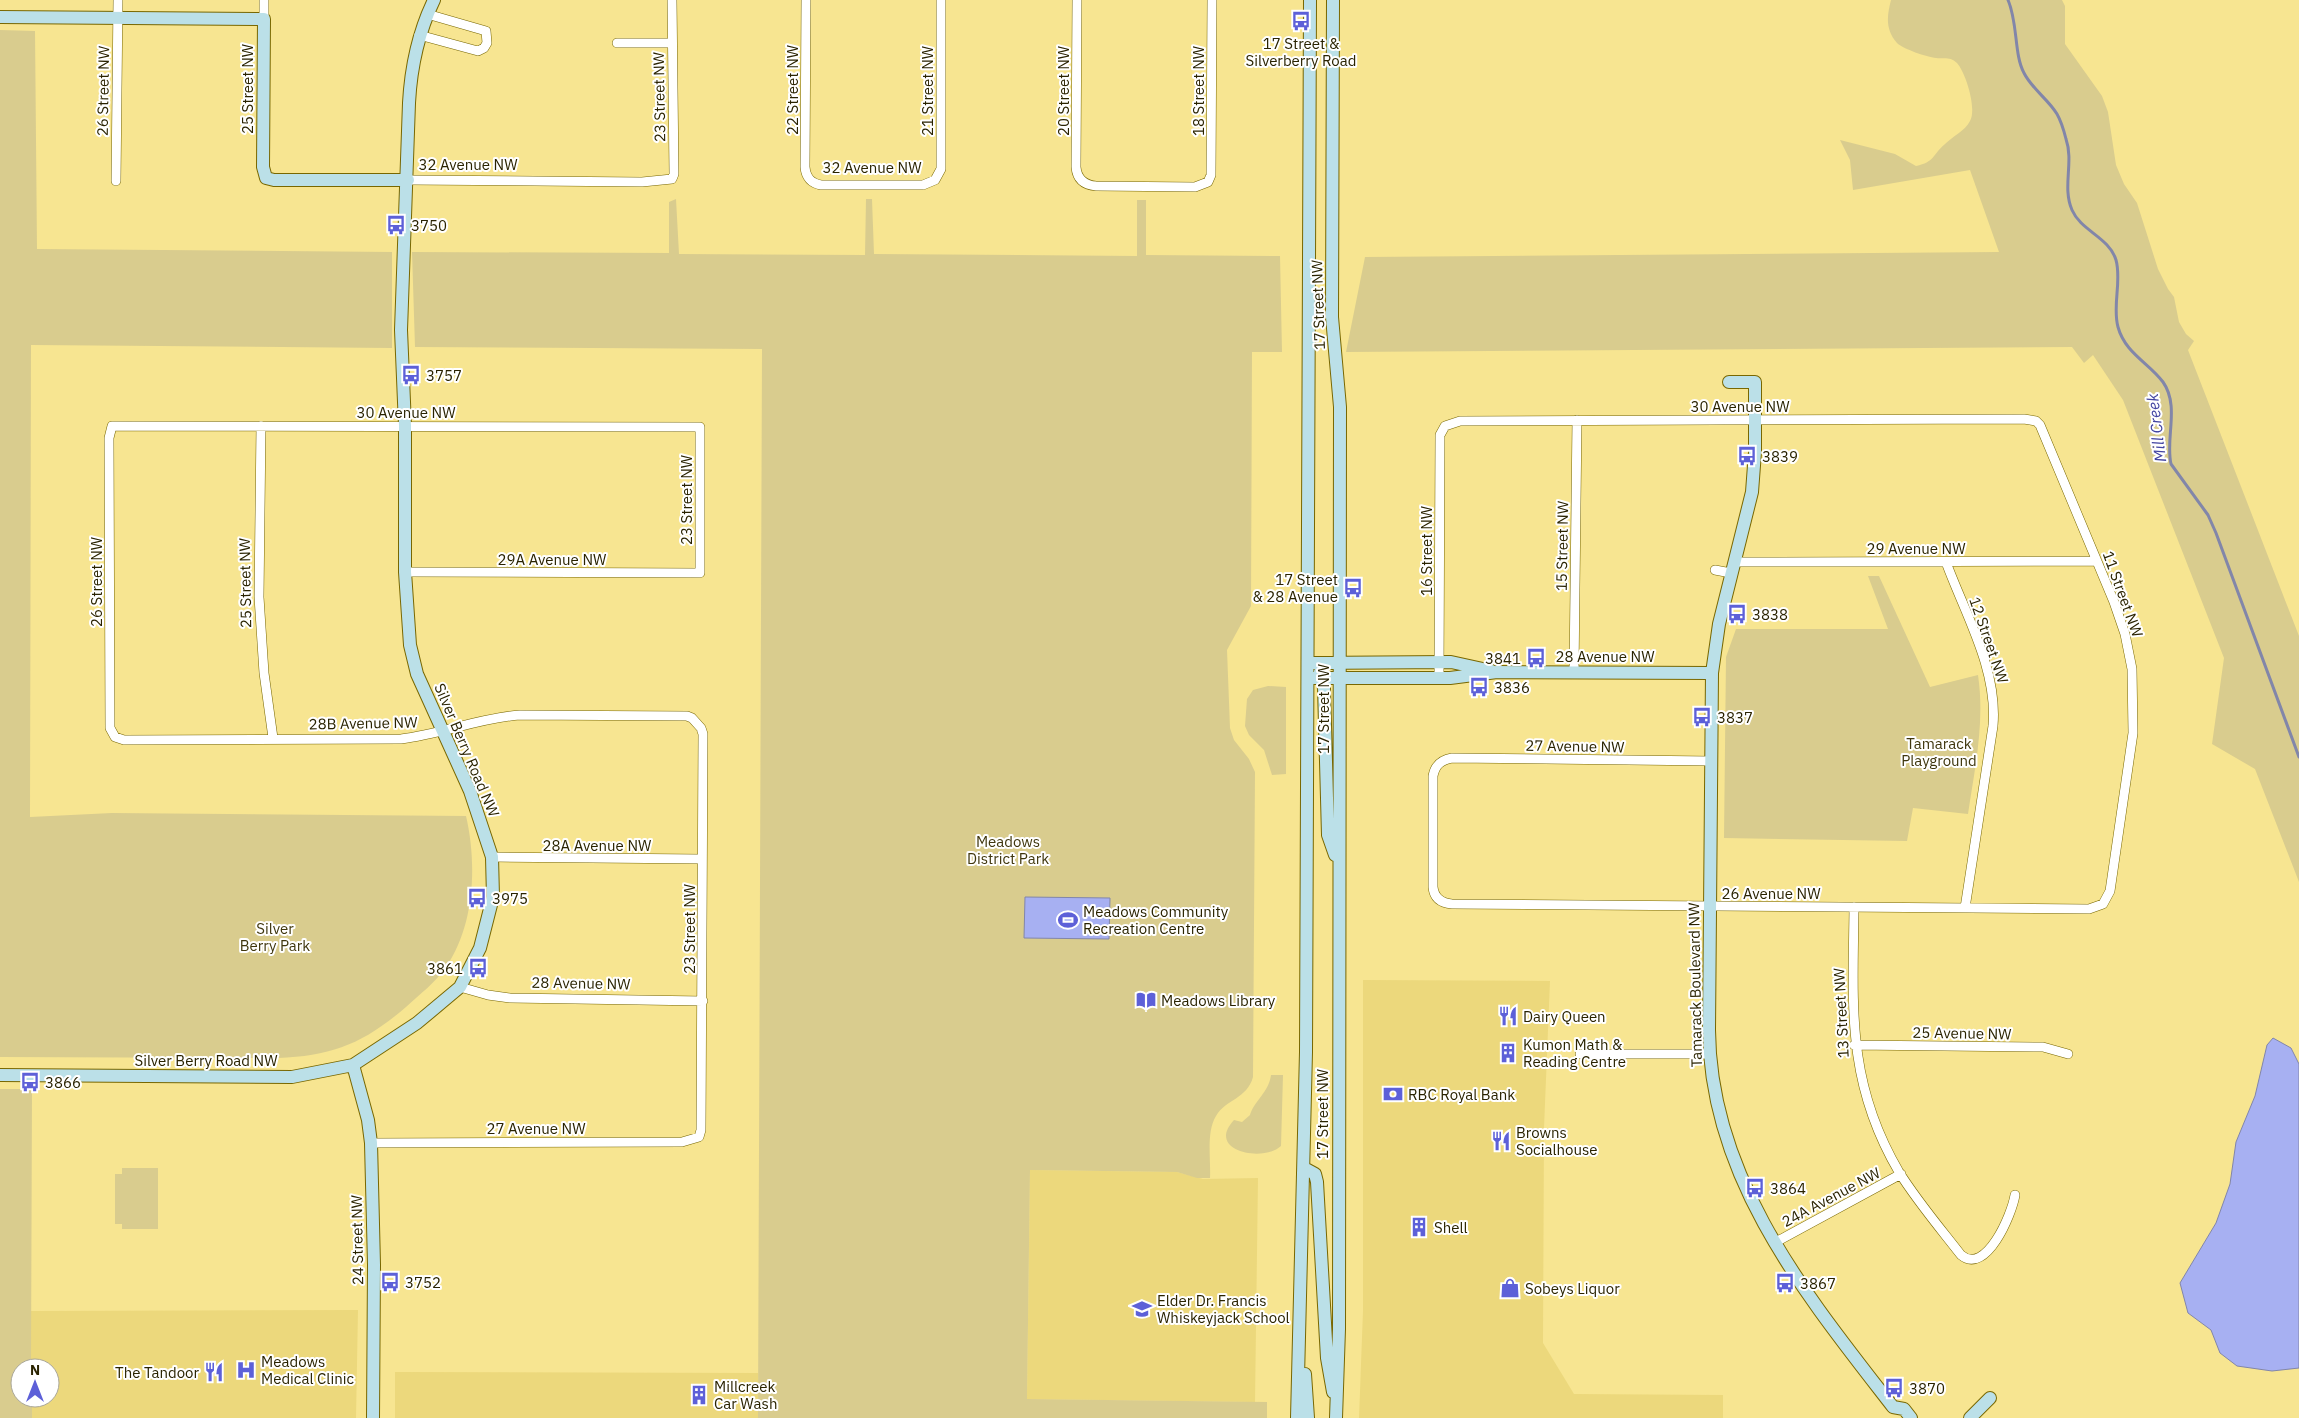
<svg xmlns="http://www.w3.org/2000/svg" width="2299" height="1418" viewBox="0 0 2299 1418" font-family="'IBM Plex Sans',sans-serif">
	<rect width="100%" height="100%" fill="#f7e591"/>
	<!-- built -->
	<path fill="#ecd87c" d="M1363,980l187,1 -6,147 -1,215 31,51 149,1v23h-364l4,-107z
		M1030,1170l147,2 26,7 55,-1 -3,224 -228,-3z
		M358,1310l-2,108h-324v-20h18v-30h-19v-57z
		M395,1372l363,1v45h-363z"/>
	<!-- green -->
	<path fill="#d9cc8e" d="M1891,0h171l3,6v38l37,52 6,16 8,53 8,19 13,19 21,66 10,20 6,8 5,25 7,12 8,7 -6,9 111,286v246l-44,-113 -43,-25 12,-86 -101,-258 -30,-45 -9,8 -12,-16 -726,5 19,-95 634,-5 -29,-82 -117,20 -3,-30 -10,-20 55,14 21,12c19,-4 16,-11 29,-22 8,-8 20,-13 25,-23 7,-12 -4,-48 -13,-58 -7,-7 -13,-4 -21,-5 -9,-1 -33,-9 -39,-15 -12,-14 -10,-27 -6,-43z
		M0,30l35,1 2,218 355,3v96l-361,-3 -1,472 82,-4 354,3c11,47 9,109 -20,151 -11,16 -26,27 -40,40 -42,36 -73,49 -128,51l-278,-1z
		M676,199l3,55 186,1 1,-56h6l2,55 263,2v-56h9v55l134,1 2,96h-30l-1,254 -24,44 3,78 4,12 15,19 6,13 -2,305c-6,22 -27,22 -37,39 -10,16 -5,44 -6,62h-13l-20,-6 -147,-2 -3,229 240,3v16h-509l4,-1069 -347,-2 -3,-95 257,1v-51z
		M1868,576h11l51,111 48,-12c7,47 -3,92 -10,139l-55,-6 -6,33 -183,-3 2,-181 10,-28h152z
		M1268,686l18,1v87l-14,1 -8,-25 -15,-15 -4,-9 2,-27 6,-9z
		M1271,1075h12l-2,71c-18,17 -76,5 -47,-26l8,2 8,-7c4,-14 19,-23 21,-40z
		M0,1089h32l-1,279h-11v30h12v20h-32z
		M122,1168h36v61h-36v-5h-7v-50h7z"/>
	<!-- water -->
	<path fill="#a7b0f2" stroke="#8286a9" d="M1025,897l85,1 -1,41 -85,-1z
		M2273,1038l18,10 8,16v304l-27,3 -35,-5 -17,-13 -9,-23 -23,-17 -8,-30 36,-60 14,-39 6,-42 19,-46 12,-51z"/>
	<g fill="none" stroke-linecap="round" stroke-linejoin="round">
		<!-- stream -->
		<path stroke="#8286a9" stroke-width="3" d="M2008,0c10,23 6,55 16,73 8,16 24,26 33,41 4,7 7,17 9,25 8,23 -4,48 6,71 9,21 37,27 44,50 6,21 -4,46 2,67 7,26 31,36 45,55 17,24 2,57 8,82l37,51 8,18 83,224"/>
		<defs>
			<path id="street" d="M264,0v19
				M806,0l-1,167c1,11 6,16 16,18h102l12,-5 6,-11v-169
				M1077,0l-1,167c1,12 8,18 20,19l99,1 13,-5 3,-7 1,-175
				M419,35l59,16 6,-3 3,-5 -1,-12 -59,-17
				M617,43h55
				M408,180l234,2 30,-3 2,-5 -2,-174
				M116,181l2,-181
				M261,426l-2,171 5,76 9,65
				M1735,562l362,-1
				M1946,562c19,52 52,107 47,164l-28,182
				M1715,570l16,3
				M1574,672l3,-252
				M1439,678l1,-243 5,-9 15,-5 564,-2 12,2 4,4 74,177 11,32 7,35 1,64 -23,158 -7,13 -14,5 -637,-5c-11,-1 -18,-6 -19,-17v-111c2,-11 8,-16 19,-18l259,3
				M492,857l210,2
				M1854,907c-1,100 -8,175 45,265 18,29 41,56 62,83 25,21 51,-41 54,-60
				M460,987l28,8 22,3 193,3
				M1854,1045l189,2 25,7
				M1580,1054h129
				M371,1143l311,-1 17,-5 2,-7 2,-396 -2,-6 -9,-10 -5,-2 -167,-1c-41,3 -78,19 -119,24l-277,1 -9,-3 -5,-9 -1,-290 3,-12 588,1v146l-295,-1
				M1774,1243l127,-69"/>
			<path id="secondary" d="M1333,0l-1,317 8,90 -1,922 -3,89
				M0,17l264,2 -1,148 3,11 8,2h134
				M1729,382h26v70l-3,40 -33,132 -7,49 -3,357c1,149 98,266 184,377l11,2 7,9
				M1308,663l143,-1 41,9
				M1320,672l4,16 4,147 7,20
				M1308,678h142l47,-6 215,1
				M353,1065l15,55 3,23 3,122 -1,153
				M0,1075l292,2 61,-12 64,-42 43,-36 20,-39 13,-51 -1,-40 -22,-66 -53,-117 -7,-29 -5,-73v-146l-4,-96 8,-227c2,-37 9,-70 25,-103
				M1304,1168l11,6 2,8 10,176 6,34
				M1305,1374l3,44
				M1297,1418l9,-366 4,-1052
				M1970,1418l20,-20"/>
		</defs>
		<!-- street casing -->
		<use href="#street" stroke="#786701" stroke-width="10"/>
		<!-- secondary casing -->
		<use href="#secondary" stroke="#786701" stroke-width="14"/>
		<!-- street -->
		<use href="#street" stroke="#fff" stroke-width="9"/>
		<!-- secondary -->
		<use href="#secondary" stroke="#bbe0e8" stroke-width="12"/>
	</g>
	<!-- icons -->
	<defs>
		<symbol id="bus-bare" viewBox="-9 -9 18 18"><path d="M-5-6H5V4H4V6H2V4H-2V6H-4V4H-5ZM-3.5-4V0h7V-4ZM-3.5 1.2v1.5H-2V1.2ZM2 1.2v1.5H3.5V1.2Z" fill="#5d60d8" stroke="#fff" stroke-width="2.5" paint-order="stroke"/></symbol>
		<symbol id="stadium-bare" viewBox="-9 -9 18 18"><path d="M0-5a6.5 5 0 1 0 0 10a6.5 5 0 1 0 0-10ZM-3.5-1.8h7v3.6h-7Z" fill="#5d60d8" stroke="#fff" stroke-width="2.5" paint-order="stroke"/></symbol>
		<symbol id="library-bare" viewBox="-9 -9 18 18"><path d="M-6-4Q-3-5.5-.7-3.5V5Q-3 3-6 4ZM6-4Q3-5.5 .7-3.5V5Q3 3 6 4Z" fill="#5d60d8" stroke="#fff" stroke-width="2.5" paint-order="stroke"/></symbol>
		<symbol id="restaurant-bare" viewBox="-9 -9 18 18"><path d="M-5-6h1v4h1v-4h1v4h1v-4h1v5L-1.5 .5V6h-2V.5L-5-1ZM5-6V6H3V1.5H1.5Q1.5-4 5-6Z" fill="#5d60d8" stroke="#fff" stroke-width="2.5" paint-order="stroke"/></symbol>
		<symbol id="building-bare" viewBox="-9 -9 18 18"><path d="M-4-6H4V6H1V3H-1V6H-4ZM-2.5-4.3h1.7v1.8h-1.7ZM.8-4.3h1.7v1.8H.8ZM-2.5-1h1.7V.8h-1.7ZM.8-1h1.7V.8H.8Z" fill="#5d60d8" stroke="#fff" stroke-width="2.5" paint-order="stroke"/></symbol>
		<symbol id="bank-bare" viewBox="-9 -9 18 18"><path d="M-6-4H6V4H-6ZM0-2.3a2.3 2.3 0 1 0 0 4.6a2.3 2.3 0 1 0 0-4.6Z" fill="#5d60d8" stroke="#fff" stroke-width="2.5" paint-order="stroke"/></symbol>
		<symbol id="shop-bare" viewBox="-9 -9 18 18"><path d="M-5-2.5h2.3a2.7 3.5 0 0 1 5.4 0H5L5.5 6h-11ZM-1.5-2.5h3a1.5 2.3 0 0 0-3 0Z" fill="#5d60d8" stroke="#fff" stroke-width="2.5" paint-order="stroke"/></symbol>
		<symbol id="school-bare" viewBox="-9 -9 18 18"><path d="M0-5L7-2L0 1L-7-2ZM-4 1L0 2.5L4 1V4Q0 6-4 4Z" fill="#5d60d8" stroke="#fff" stroke-width="2.5" paint-order="stroke"/></symbol>
		<symbol id="hospital-bare" viewBox="-9 -9 18 18"><path d="M-5-5h3v3.5h4V-5h3V5h-3V1.5h-4V5h-3Z" fill="#5d60d8" stroke="#fff" stroke-width="2.5" paint-order="stroke"/></symbol>
	</defs>
	<g fill-rule="evenodd">
		<use href="#bus-bare" x="1287" y="7" width="28" height="28"/>
		<use href="#bus-bare" x="382" y="211" width="28" height="28"/>
		<use href="#bus-bare" x="397" y="361" width="28" height="28"/>
		<use href="#bus-bare" x="1733" y="442" width="28" height="28"/>
		<use href="#bus-bare" x="1339" y="574" width="28" height="28"/>
		<use href="#bus-bare" x="1723" y="600" width="28" height="28"/>
		<use href="#bus-bare" x="1522" y="644" width="28" height="28"/>
		<use href="#bus-bare" x="1465" y="673" width="28" height="28"/>
		<use href="#bus-bare" x="1688" y="703" width="28" height="28"/>
		<use href="#bus-bare" x="463" y="884" width="28" height="28"/>
		<use href="#stadium-bare" x="1054" y="906" width="28" height="28"/>
		<use href="#bus-bare" x="464" y="954" width="28" height="28"/>
		<use href="#library-bare" x="1132" y="986" width="28" height="28"/>
		<use href="#restaurant-bare" x="1494" y="1002" width="28" height="28"/>
		<use href="#building-bare" x="1494" y="1039" width="28" height="28"/>
		<use href="#bus-bare" x="16" y="1068" width="28" height="28"/>
		<use href="#bank-bare" x="1379" y="1080" width="28" height="28"/>
		<use href="#restaurant-bare" x="1487" y="1127" width="28" height="28"/>
		<use href="#bus-bare" x="1741" y="1174" width="28" height="28"/>
		<use href="#building-bare" x="1405" y="1213" width="28" height="28"/>
		<use href="#bus-bare" x="376" y="1268" width="28" height="28"/>
		<use href="#bus-bare" x="1771" y="1269" width="28" height="28"/>
		<use href="#shop-bare" x="1496" y="1274" width="28" height="28"/>
		<use href="#school-bare" x="1128" y="1295" width="28" height="28"/>
		<use href="#hospital-bare" x="232" y="1356" width="28" height="28"/>
		<use href="#restaurant-bare" x="200" y="1358" width="28" height="28"/>
		<use href="#bus-bare" x="1880" y="1374" width="28" height="28"/>
		<use href="#building-bare" x="685" y="1381" width="28" height="28"/>
	</g>
	<g text-anchor="middle" dominant-baseline="central" stroke-width="4" stroke-linejoin="round" paint-order="stroke">
		<!-- poi labels -->
		<g font-size="15" fill="#2a2300" stroke="#fff" text-anchor="start">
			<text x="1301" y="43" text-anchor="middle">17 Street &amp;<tspan x="1301" dy="17">Silverberry Road</tspan></text>
			<text x="411" y="225">3750</text>
			<text x="426" y="375">3757</text>
			<text x="1762" y="456">3839</text>
			<text x="1338" y="579" text-anchor="end">17 Street<tspan x="1338" dy="17">&amp; 28 Avenue</tspan></text>
			<text x="1752" y="614">3838</text>
			<text x="1521" y="658" text-anchor="end">3841</text>
			<text x="1494" y="687">3836</text>
			<text x="1717" y="717">3837</text>
			<text x="492" y="898">3975</text>
			<text x="1083" y="911">Meadows Community<tspan x="1083" dy="17">Recreation Centre</tspan></text>
			<text x="463" y="968" text-anchor="end">3861</text>
			<text x="1161" y="1000">Meadows Library</text>
			<text x="1523" y="1016">Dairy Queen</text>
			<text x="1523" y="1044">Kumon Math &amp;<tspan x="1523" dy="17">Reading Centre</tspan></text>
			<text x="45" y="1082">3866</text>
			<text x="1408" y="1094">RBC Royal Bank</text>
			<text x="1516" y="1132">Browns<tspan x="1516" dy="17">Socialhouse</tspan></text>
			<text x="1770" y="1188">3864</text>
			<text x="1434" y="1227">Shell</text>
			<text x="405" y="1282">3752</text>
			<text x="1800" y="1283">3867</text>
			<text x="1525" y="1288">Sobeys Liquor</text>
			<text x="1157" y="1300">Elder Dr. Francis<tspan x="1157" dy="17">Whiskeyjack School</tspan></text>
			<text x="261" y="1361">Meadows<tspan x="261" dy="17">Medical Clinic</tspan></text>
			<text x="199" y="1372" text-anchor="end">The Tandoor</text>
			<text x="714" y="1386">Millcreek<tspan x="714" dy="17">Car Wash</tspan></text>
			<text x="1909" y="1388">3870</text>
		</g>
		<!-- street labels -->
		<g font-size="15" fill="#2a2300" stroke="#fff">
			<text transform="translate(247 89) rotate(-90)">25 Street NW</text>
			<text transform="translate(792 90) rotate(-90)">22 Street NW</text>
			<text transform="translate(103 91) rotate(-89)">26 Street NW</text>
			<text transform="translate(927 91) rotate(-90)">21 Street NW</text>
			<text transform="translate(1063 91) rotate(-90)">20 Street NW</text>
			<text transform="translate(1198 91) rotate(-90)">18 Street NW</text>
			<text transform="translate(659 97) rotate(-91)">23 Street NW</text>
			<text x="468" y="164">32 Avenue NW</text>
			<text x="872" y="167">32 Avenue NW</text>
			<text transform="translate(1318 305) rotate(-92)">17 Street NW</text>
			<text x="1740" y="406">30 Avenue NW</text>
			<text x="406" y="412">30 Avenue NW</text>
			<text transform="translate(686 500) rotate(-90)">23 Street NW</text>
			<text transform="translate(1562 546) rotate(-89)">15 Street NW</text>
			<text x="1916" y="548">29 Avenue NW</text>
			<text transform="translate(1426 551) rotate(-90)">16 Street NW</text>
			<text x="552" y="559">29A Avenue NW</text>
			<text transform="translate(96 582) rotate(-90)">26 Street NW</text>
			<text transform="translate(245 583) rotate(-91)">25 Street NW</text>
			<text transform="translate(2123 594) rotate(70)">11 Street NW</text>
			<text transform="translate(1989 640) rotate(71)">12 Street NW</text>
			<text x="1605" y="656">28 Avenue NW</text>
			<text transform="translate(1323 709) rotate(-90)">17 Street NW</text>
			<text transform="translate(363 723) rotate(-1)">28B Avenue NW</text>
			<text transform="translate(1575 746) rotate(1)">27 Avenue NW</text>
			<text transform="translate(467 750) rotate(67)">Silver Berry Road NW</text>
			<text x="597" y="845">28A Avenue NW</text>
			<text x="1771" y="893">26 Avenue NW</text>
			<text transform="translate(689 929) rotate(-90)">23 Street NW</text>
			<text transform="translate(581 983) rotate(1)">28 Avenue NW</text>
			<text transform="translate(1695 985) rotate(-91)">Tamarack Boulevard NW</text>
			<text transform="translate(1841 1013) rotate(-93)">13 Street NW</text>
			<text transform="translate(1962 1033) rotate(1)">25 Avenue NW</text>
			<text x="206" y="1060">Silver Berry Road NW</text>
			<text transform="translate(1322 1114) rotate(-90)">17 Street NW</text>
			<text x="536" y="1128">27 Avenue NW</text>
			<text transform="translate(1831 1197) rotate(-28)">24A Avenue NW</text>
			<text transform="translate(357 1240) rotate(-91)">24 Street NW</text>
		</g>
		<!-- park labels -->
		<g font-size="15" fill="#3f360d" stroke="#fff">
			<text x="1939" y="743">Tamarack<tspan x="1939" dy="17">Playground</tspan></text>
			<text x="1008" y="841">Meadows<tspan x="1008" dy="17">District Park</tspan></text>
			<text x="275" y="928">Silver<tspan x="275" dy="17">Berry Park</tspan></text>
		</g>
		<!-- water labels -->
		<g font-size="16" font-style="italic" fill="#4244a1" stroke="#fff">
			<text transform="translate(2156 428) rotate(-97)">Mill Creek</text>
		</g>
	</g>
	<!-- north arrow -->
	<g transform="translate(35 1383)"><circle r="24" fill="#ffffff" stroke="#aaa799"/>
	<path d="M0-4L9 19L0 12L-9 19Z" fill="#5d60d8"/>
	<text y="-8" font-size="14" font-weight="bold" text-anchor="middle" fill="#2a2300">N</text>
	</g>
</svg>
